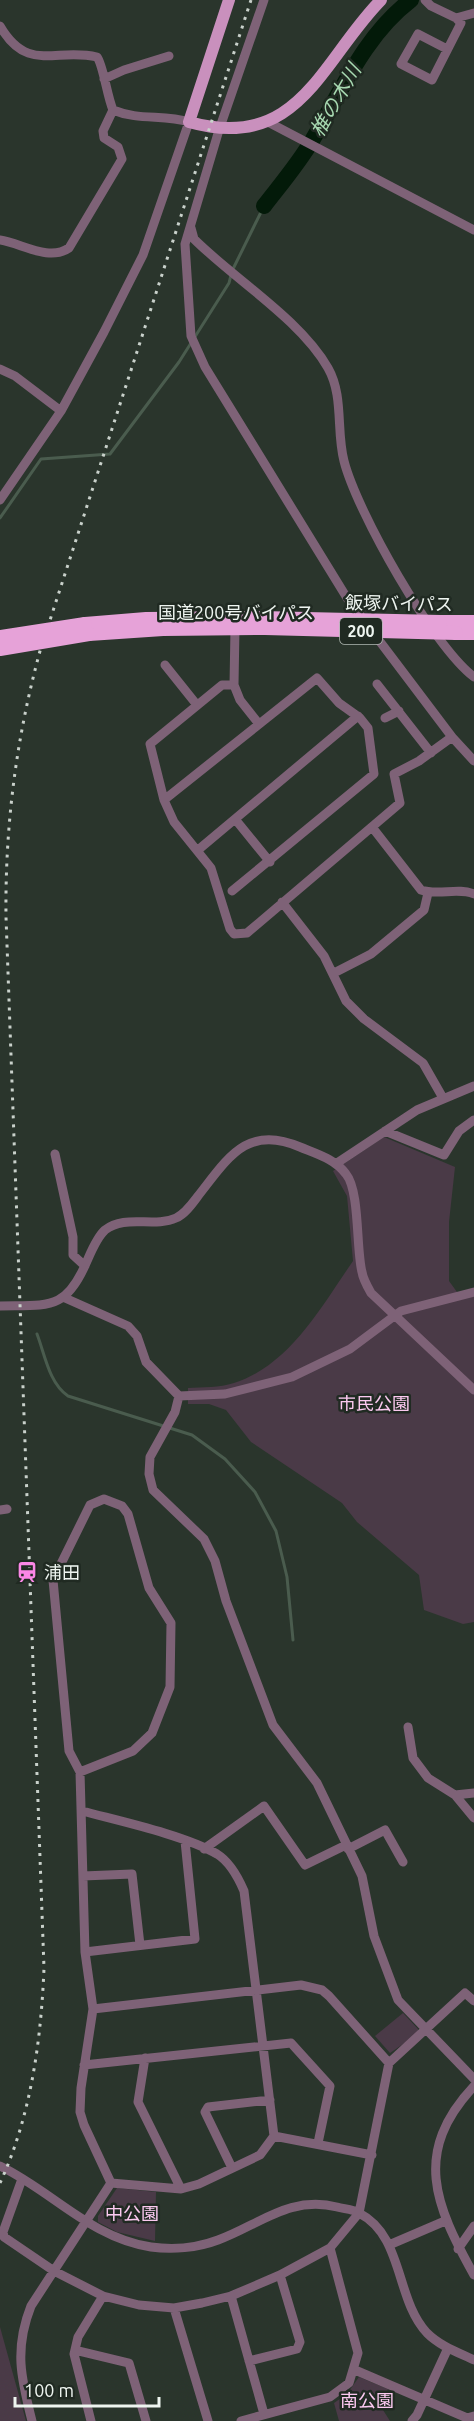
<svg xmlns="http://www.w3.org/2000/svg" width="474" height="2421" viewBox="0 0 474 2421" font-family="Ubuntu,'Noto Sans JP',sans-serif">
	<rect width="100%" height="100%" fill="#2a352c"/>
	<!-- green -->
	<path fill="#4a3a47" d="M384,1137l71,30 -6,55v59l8,11 17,2v328l-11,2 -39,-14 -5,-35 -62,-53 -15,-19 -91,-61 -25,-32 -17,-6h-21v-16c15,-1 31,0 46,-5 56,-18 87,-76 119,-122l-6,-65 -14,-25z
		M403,2013l15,16v5l-28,19 -15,-17z
		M117,2188l39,4 -1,49 -38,-9 -19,-10v-6z
		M0,2327l26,94h-26z
		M359,2377l29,12 -2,5 5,3 -8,13 7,11h-51l-5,-18 13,-9z"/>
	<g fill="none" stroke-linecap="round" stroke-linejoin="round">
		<!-- stream -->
		<path stroke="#4a5c4e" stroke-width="3" d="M233,269l31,-63
			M0,518l41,-59 69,-5 69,-92 50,-79 2,-8
			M37,1334c8,21 12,49 31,62l124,39 33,24 30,33 21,39 11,46 6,63"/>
		<!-- river -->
		<path stroke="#031a09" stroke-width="16" d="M264,206c17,-22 35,-43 49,-67 29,-49 52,-104 98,-139"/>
		<!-- minor -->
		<path stroke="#7e6277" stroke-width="9" d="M264,0l-45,130 -34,114 6,92 14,31 142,231 105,139 22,24
			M425,0l6,6 25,12 18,-5
			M0,26c28,48 56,21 97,31 6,7 10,39 16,53 26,11 51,4 76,12l-46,133 -39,77 -43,79 -61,89
			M447,49l-29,-15 -17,30 31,16 29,-57 -5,-5
			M104,79l20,-9 45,-14
			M266,121l208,109
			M191,228l3,11c40,40 106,80 134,129 16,28 8,63 16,93 13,51 89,185 130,216
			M0,240c21,3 49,22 69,8l53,-89 -4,-12 -14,-9 -1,-7 10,-21
			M0,369l15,7 46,35
			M235,628l-1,57h-12l-72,59 14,56 10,22 37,46 19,61 4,5 13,-1 153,-130 -6,-29 25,-13 33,-24
			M165,665l32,40
			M377,684l54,69
			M234,685l6,15 19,24
			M385,718l14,-7
			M164,800l153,-122 22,25 21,15 8,10 6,46 -142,117
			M235,819l35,43
			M372,827l49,63c17,6 37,-3 53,4
			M198,850l160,-134
			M282,902l42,54 22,45 18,18 59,44 20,35
			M334,973l37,-19 53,-44 4,-17
			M385,1131l59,24 15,-24 15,-11
			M55,1154l18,83v18l12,11
			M337,1163l80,-53 57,-24
			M65,1298l63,28 9,10 9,26 33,34 46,-2 67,-17 58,-28 51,-38 73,-19
			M0,1306c49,-1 66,5 87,-45 4,-9 10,-24 18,-31 20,-16 49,-2 71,-12 9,-4 16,-14 22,-22 30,-38 49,-72 102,-49 17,7 35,12 46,27 14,17 10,75 16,98 1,7 5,14 9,21l103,97
			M179,1396l-4,16 -25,45 -1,17 4,16 51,49 11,22 11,40 47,124 44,58 45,93 12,60 24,64 76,79
			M104,1499l18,7 6,8 21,74 22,35 -1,64 -18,46 -19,18 -53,21 -11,-21 -16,-171 37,-75z
			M0,1510l7,-1
			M408,1727l5,31 15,20 27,17 19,-2
			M80,1772l5,180 8,57 -12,79 -1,24 4,13 27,58
			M455,1795l19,23
			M82,1811c37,10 102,24 135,43 13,8 21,23 27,37l30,245 -14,19 -61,29 -18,5 -70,-6
			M204,1849l60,-43 41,59 41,-20
			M348,1849l37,-19 18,32
			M83,1876l49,-2 8,71
			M85,1952l110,-13 -10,-98
			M93,2009l208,-24 21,5 7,6 60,67
			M145,2058l-7,44 43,87
			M84,2065l207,-22 39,43 -12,57
			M474,2086c-62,66 -39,119 0,189
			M274,2136l98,19
			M0,2166c52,25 91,72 151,81 21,3 46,1 67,-7 41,-15 72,-45 119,-33 7,2 16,2 22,6 45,23 36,86 68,120 13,13 30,19 47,27
			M232,2168l-27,-56 3,-5 62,-7
			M22,2179l-19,53 1,5 50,34 49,25 36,9 35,3 28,-5 29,-7 49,-21 50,-27 29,-35 30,-150 76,-70 9,8
			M389,2245l56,-24
			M458,2249l16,-23
			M231,2296l33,118
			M174,2308l34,113
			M75,2350l54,13 17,58
			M249,2361l48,-12 3,-7 -20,-67
			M355,2370l112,48 7,-2
			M32,2421c-11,-43 -18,-72 -1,-115l80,-123
			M91,2421l-17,-67 4,-17 25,-41
			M241,2421l89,-24 19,-14 9,-30 -28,-105
			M412,2421l5,-6 31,-67"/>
		<!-- major -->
		<path stroke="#c990bd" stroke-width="12" d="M229,0l-40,122c110,31 132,-61 192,-122"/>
		<!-- highway -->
		<path stroke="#e6a2d8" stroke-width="14" d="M440,622h34
			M85,624l61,-5 115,-1
			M456,633h18
			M89,634l74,-5 102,-1"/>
		<!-- rail -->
		<path stroke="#c9d1cb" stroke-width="3" stroke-dasharray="3 6" stroke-linecap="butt" d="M0,2183c31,-67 41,-142 44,-215l-38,-1051c-1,-91 10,-178 34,-266l211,-651"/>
		<!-- highway-bridge -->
		<path stroke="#e6a2d8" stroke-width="14" d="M261,618l179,4
			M265,628l191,5
			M0,637l85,-13
			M0,649l89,-15"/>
	</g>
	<!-- icons -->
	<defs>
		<symbol id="station-bare" viewBox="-9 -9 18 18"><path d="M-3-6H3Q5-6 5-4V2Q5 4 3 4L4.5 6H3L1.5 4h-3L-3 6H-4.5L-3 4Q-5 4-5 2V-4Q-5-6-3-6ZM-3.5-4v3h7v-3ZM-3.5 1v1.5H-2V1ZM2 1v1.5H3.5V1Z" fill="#fb87e6" stroke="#202a22" stroke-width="2.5" paint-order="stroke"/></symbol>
	</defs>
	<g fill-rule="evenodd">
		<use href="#station-bare" x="12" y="1557" width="30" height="30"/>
	</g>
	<g text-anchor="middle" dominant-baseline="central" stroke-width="5" stroke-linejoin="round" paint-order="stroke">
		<!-- shield labels -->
		<rect fill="#202a22" stroke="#b0b8b2" stroke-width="1.5" x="340" y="618" width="42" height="26" rx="4.5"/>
		<g font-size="16" font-weight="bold" fill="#eef5f0">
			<text x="361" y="631">200</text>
		</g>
		<!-- street labels -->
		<g font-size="18" fill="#eef5f0" stroke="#202a22">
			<text transform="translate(399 603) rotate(1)">飯塚バイパス</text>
			<text x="236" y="612">国道200号バイパス</text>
		</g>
		<!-- park labels -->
		<g font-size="18" fill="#fbc9f0" stroke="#202a22">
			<text x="374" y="1403">市民公園</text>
			<text x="132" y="2213">中公園</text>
			<text x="367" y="2400">南公園</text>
		</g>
		<!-- poi labels -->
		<g font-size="18" fill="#eef5f0" stroke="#202a22" text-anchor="start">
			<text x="44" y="1572">浦田</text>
		</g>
		<!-- water labels -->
		<g font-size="20" font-style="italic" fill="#a7d9b1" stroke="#202a22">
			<text transform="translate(335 100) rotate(-60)">椎の木川</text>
		</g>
	</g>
	<!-- scale -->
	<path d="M15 2397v9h144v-9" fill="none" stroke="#eef5f0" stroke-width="3"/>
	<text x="24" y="2397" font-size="18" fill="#eef5f0" stroke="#202a22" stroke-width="4.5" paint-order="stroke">100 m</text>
</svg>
